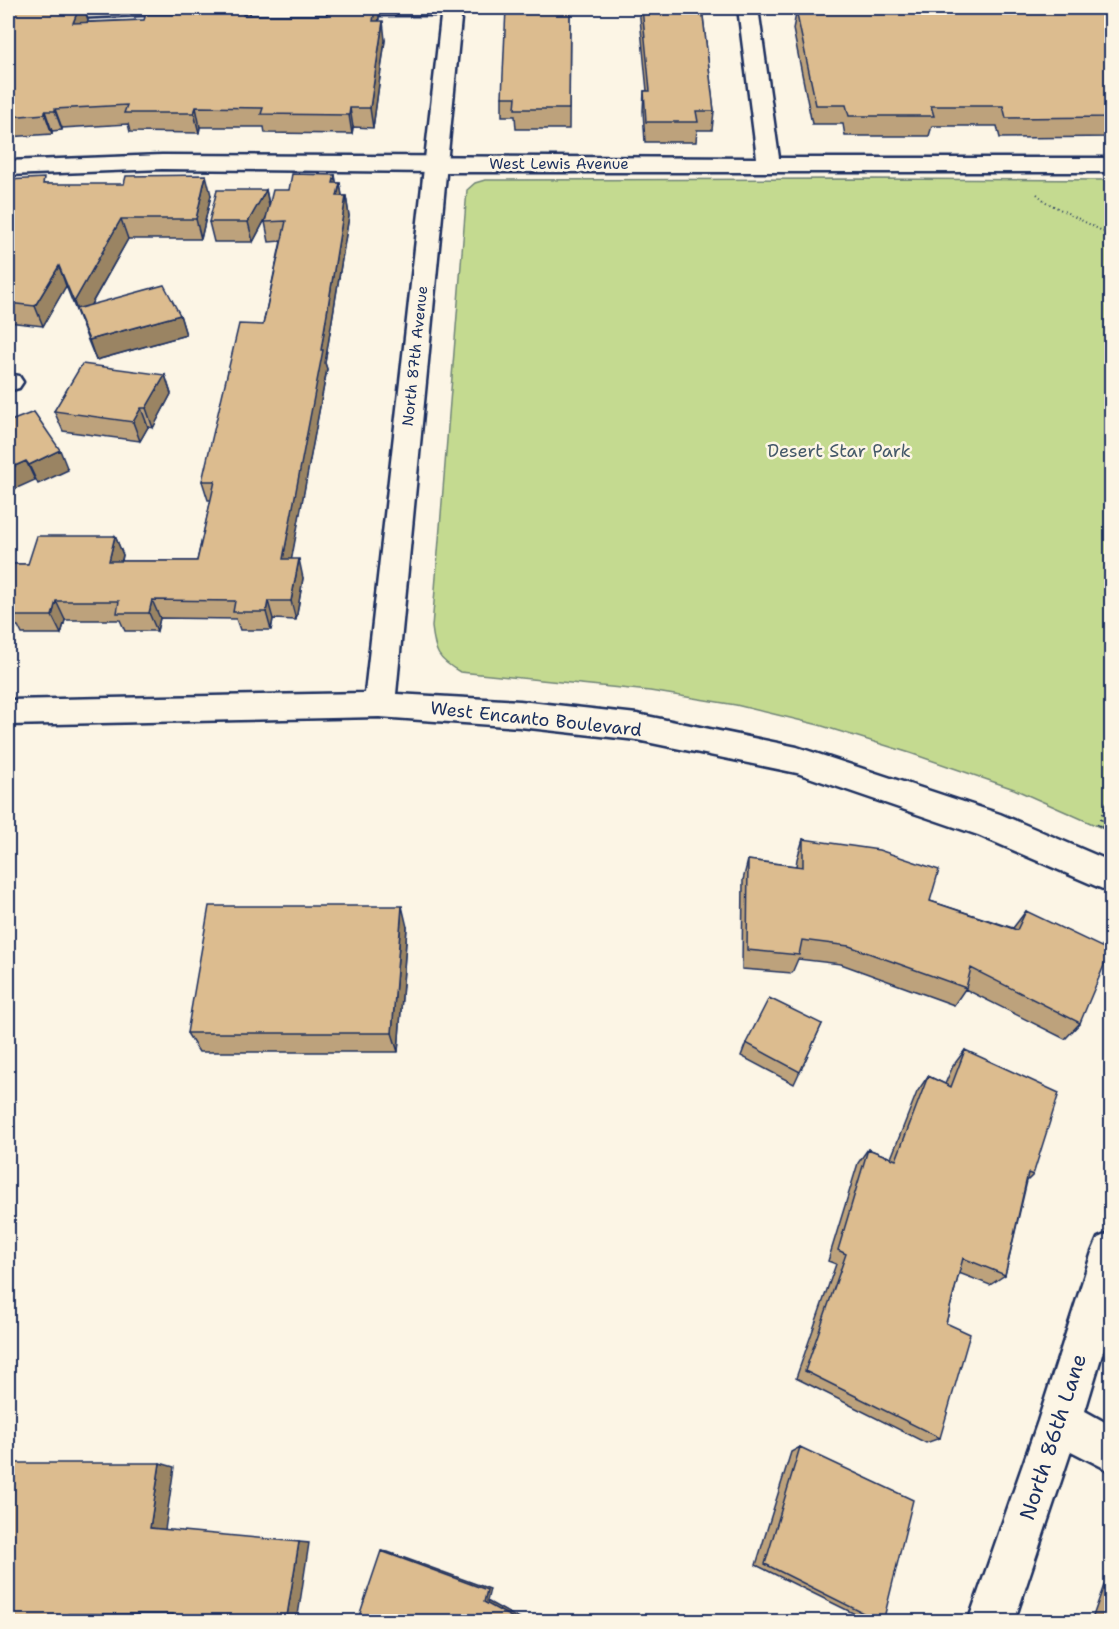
<svg xmlns="http://www.w3.org/2000/svg" width="1119" height="1629" viewBox="0 0 1119 1629" font-family="'Shantell Sans',sans-serif">
	<rect width="100%" height="100%" fill="#fcf5e5"/>
	<filter id="ink" filterUnits="userSpaceOnUse"><feTurbulence type="fractalNoise" baseFrequency=".0167" numOctaves="2"/><feDisplacementMap in="SourceGraphic" scale="12" xChannelSelector="R" yChannelSelector="G"/><feConvolveMatrix kernelMatrix="1 2 1 2 8 2 1 2 1" color-interpolation-filters="sRGB"/></filter>
	<g filter="url(#ink)">
		<!-- green -->
		<path fill="#c4da90" stroke="#708477" stroke-width="1.5" d="M867,179l244,1v652l-97,-43 -104,-36 -91,-28 -83,-20 -86,-14 -190,-19c-23,-13 -25,-20 -28,-45l35,-437 8,-7 10,-3z"/>
		<g fill="none" stroke-linecap="round" stroke-linejoin="round">
			<defs>
				<path id="street" d="M45,8h416l1,1 -3,4 -7,2h-311l-133,6v-12z
					M738,8h20l21,150h333v14h-677l-273,-3 -154,6v-14l154,-6 595,3z
					M8,374l11,2 4,6 -4,6 -11,3z
					M1112,1232v89l-27,90 27,15v46l-41,-21 -57,171h-46l70,-201 54,-169 6,-14z"/>
				<path id="secondary" d="M442,8h20l-66,686 124,7 117,13 160,33 203,67 112,48v31l-134,-58 -181,-62 -160,-33 -117,-13 -141,-10 -371,8v-25l357,-7z"/>
			</defs>
			<!-- street casing -->
			<use href="#street" stroke="#1b2f5e" stroke-width="5"/>
			<!-- secondary casing -->
			<use href="#secondary" stroke="#1b2f5e" stroke-width="5"/>
			<!-- path-far1 -->
			<path stroke="#1b2f5e" stroke-width="2" stroke-dasharray="1 3" stroke-linecap="butt" d="M1037,194l9,8 66,34"/>
			<!-- path -->
			<path stroke="#1b2f5e" stroke-width="4" stroke-dasharray="1.5 4.5" stroke-linecap="butt" d="M1112,791l-14,36 14,-1"/>
			<!-- street -->
			<use href="#street" fill="#fcf5e5" fill-rule="evenodd"/>
			<!-- secondary -->
			<use href="#secondary" fill="#fcf5e5" fill-rule="evenodd"/>
		</g>
		<!-- wall -->
		<path fill="#bda27b" stroke="#1b2f5e" stroke-width="1.5" d="M8,8h76l4,12 -1,2 57,-2 34,-6 71,-6 1,7h77l2,-7h49l1,13 6,19 -12,88 -20,-1 -1,7 -87,-1 -1,-6h-64l-1,6 -69,-1 -2,-8 -66,4v2l-10,1v3l-44,3z
			M570,8l-1,121h-53l-1,-13h-13v-19z
			M639,8h63l12,103 -2,19h-15l-1,12h-51l-2,-31 1,-20h3z
			M794,8h318v129l-112,1 -3,-12h-65l-3,10h-84l-2,-12h-31l-19,-95 3,-15z
			M335,175l1,8h4l2,13h4l3,20 -24,147 2,6 -36,190 12,19 -7,42 -23,-1 -2,11h-31l-4,-11 -76,-1 -3,13h-32l-5,-11h-55l-4,14h-39l-4,-8h-10v-62h20l87,-28 8,19 -1,6h75l14,-61h-3l-6,-19 61,-156 18,-84 -12,1 -4,-20 1,-4 -13,24h-39l-5,-20 57,-32 3,14 20,-14z
			M8,180l38,4 165,11 -10,44h-73l-37,66 89,10 6,20 -90,25 -30,-74 -23,40 -35,-4z
			M165,375l6,19 -18,34 -5,-1 -8,14 -77,-10 -9,-20z
			M803,839l127,62 83,27 13,-17 54,112 -15,16 -100,-50 -11,16 -113,-41 -43,-5 -6,14 -50,-4 1,-89 5,-20 48,6 1,-7z
			M407,927l-9,125h-199l-12,-19z
			M822,1024l-28,60 -53,-28 5,-13z
			M965,1050l68,125 -6,6 -22,94 -15,10 -31,-12 -13,50 -6,115 -14,5 -130,-65 40,-114 -8,-3 30,-98 10,-14 23,9 26,-66 11,-16 17,8 8,-18z
			M800,1447l83,175 -14,-1 -113,-56 35,-113z
			M1109,1571h3v51h-21z"/>
		<!-- shaded-wall -->
		<path fill="#9a8464" stroke="#1b2f5e" stroke-width="1.5" d="M79,8h5l4,12 -9,22 -6,-19z
			M245,8h4l2,9 -8,-2z
			M375,8h3l1,9 -3,23 -3,-19z
			M383,21l2,19 -12,88 -3,-20z
			M196,107l4,20 -1,6 -5,-20z
			M350,108l3,19 -1,7 -3,-19z
			M55,109l7,19v2l-7,-19z
			M45,111l7,20v3l-7,-20z
			M206,175l5,20 -10,44 -5,-20z
			M335,175l3,18 2,-10 3,19 -3,14 -7,-33z
			M266,190l4,20 -17,32 -5,-20z
			M346,196l3,20 -24,147 2,6 -39,209 -5,-19 38,-209z
			M121,219l7,20 -47,83 -5,-13 5,13 -7,-20z
			M59,266l7,20 -23,40 -8,-20z
			M180,315l6,20 -90,25 -7,-20z
			M165,375l6,19 -18,34 -7,-20z
			M141,408l7,19 -8,14 -7,-19z
			M60,450l8,20 -30,14 -9,-19z
			M26,461l9,19 -27,12v-23z
			M115,536l8,19 -6,24 -8,-18z
			M299,559l4,19 -7,42 -5,-19z
			M152,600l8,18 -3,13 -8,-18z
			M56,601l9,19 -4,14 -9,-18z
			M268,601l5,18 -2,11 -5,-18z
			M402,906l5,21 -9,125 -6,-19z
			M160,1463l14,4 -9,63 -15,-2z
			M299,1542l10,1 -12,79h-11z
			M381,1551l7,1 102,37 -3,12 38,21h-5z
			M87,1613l-2,9h-18l1,-8z"/>
		<!-- building -->
		<path fill="#dcbc8f" stroke="#1b2f5e" stroke-width="1.5" d="M8,8h71l-6,15 71,-3 2,-6h32l2,-6h65l-2,7h84l2,-7h46l-2,13h10l-13,87h-20l-1,7 -88,-1 2,-6 -67,-1 -2,6h-70l3,-8 -72,4v2h-10v3l-37,3z
			M506,8h64l-1,101h-54l1,-12h-14z
			M642,8h60l12,103h-18l2,11h-52l-2,-31h6z
			M801,8h311v109l-106,1 -3,-12h-72l3,10h-85l-3,-11h-30l-20,-95h6z
			M292,174l43,1 -2,8h7l-3,13h9l-25,154h2l-40,209h16l-8,42h-23l-2,11h-33l2,-11 -83,-1 -3,13h-32l2,-12h-63l-4,15h-40l2,-9h-6v-43h20l9,-28h78l-6,25h88l18,-80h-13l37,-157 24,1 23,-104 -21,1 8,-32h16z
			M206,175l-10,44h-75l-47,83 -15,-36 -24,40 -27,-3v-123l36,-2 -1,6h81l2,-8z
			M217,190h49l-18,32h-39z
			M164,285l16,30 -91,25 -13,-31z
			M82,364l83,11 -19,33h-5l-8,14 -79,-11z
			M34,412l26,38 -31,15 -3,-4 -18,8v-47z
			M803,839l76,11 60,20 -9,31 87,29 9,-19 84,40 -30,72 -109,-55 -5,20 -117,-42 -47,-6 -3,15 -52,-5 1,-90 55,7z
			M209,906h193l-10,127h-205z
			M769,998l53,26 -22,48 -54,-29z
			M965,1050l94,43 -26,82 -5,-2 -23,102 -42,-17 -17,65 24,11 -30,104 -135,-67 41,-117 -8,-4 30,-101 28,11 32,-84 23,11z
			M800,1447l113,53 -30,122h-2l-116,-58z
			M8,1463h152l-10,65 149,14 -13,80h-114l1,-8h-105l-1,8h-59z
			M381,1551l106,39 -3,12 36,20h-163z"/>
	</g>
	<g text-anchor="middle" dominant-baseline="central" stroke-width="5" stroke-linejoin="round" paint-order="stroke">
		<!-- far-street labels -->
		<g font-size="15" fill="#1b2f5e" stroke="#fcf5e5">
			<text x="559" y="164">West Lewis Avenue</text>
			<text transform="translate(415 356) rotate(-84)">North 87th Avenue</text>
		</g>
		<!-- park labels -->
		<g font-size="18" fill="#455a6a" stroke="#fcf5e5">
			<text x="839" y="451">Desert Star Park</text>
		</g>
		<!-- street labels -->
		<g font-size="18" fill="#1b2f5e" stroke="#fcf5e5">
			<text transform="translate(536 719) rotate(6)">West Encanto Boulevard</text>
		</g>
		<!-- near-street labels -->
		<g font-size="21" fill="#1b2f5e" stroke="#fcf5e5">
			<text transform="translate(1053 1437) rotate(-72)">North 86th Lane</text>
		</g>
	</g>
	<!-- margin -->
	<rect width="1119" height="1629" fill="none" stroke="#fcf5e5" stroke-width="30"/>
	<rect x="15" y="15" width="1089" height="1599" fill="none" stroke="#1b2f5e" stroke-width="2" filter="url(#ink)"/>
</svg>
